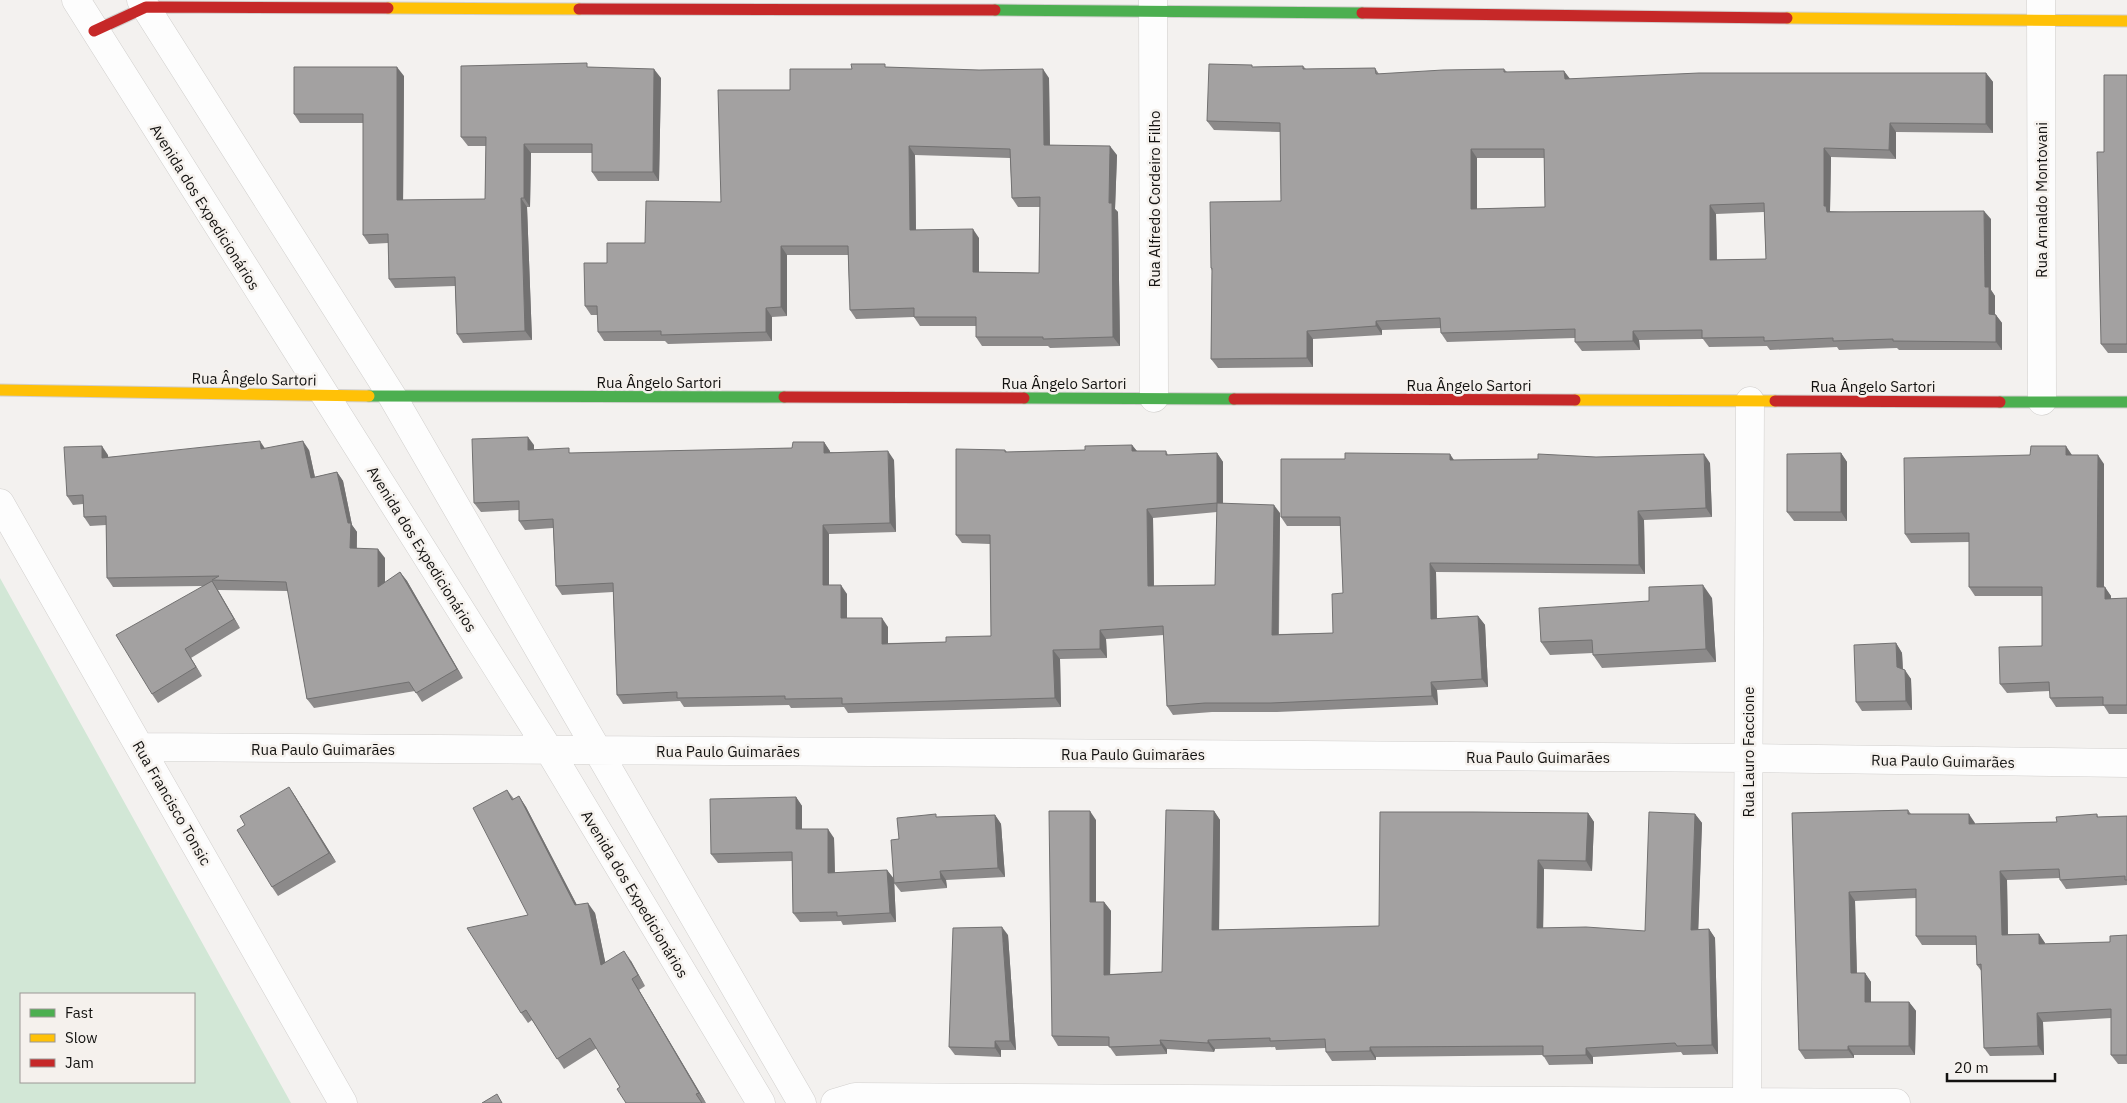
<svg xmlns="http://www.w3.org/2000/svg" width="2127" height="1103" viewBox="0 0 2127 1103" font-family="'IBM Plex Sans',sans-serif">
	<rect width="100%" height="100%" fill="#f3f1ef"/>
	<!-- green -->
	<path fill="#d2e7d6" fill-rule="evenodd" d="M0,578l291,525h-291zM21,994h173v88h-173z"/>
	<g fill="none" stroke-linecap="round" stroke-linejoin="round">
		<defs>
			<path id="street" d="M76,0l473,750 212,353
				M141,0l251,396 410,707
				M1153,0l1,398
				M2041,0l1,401
				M0,503l343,600
				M140,747l1608,11 379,5
				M835,1103l20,-6 1041,6
				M1747,1103l3,-702"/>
			<path id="fast" d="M995,10l367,3
				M369,396l415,1
				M1024,398l210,1
				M2000,402h127"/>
			<path id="slow" d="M388,8l191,1
				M1787,18l340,3
				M0,390l369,6
				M1575,400l200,1"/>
			<path id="jam" d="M579,9l416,1
				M1362,13l425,5
				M94,31l52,-24 242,1
				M784,397l240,1
				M1234,399l341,1
				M1775,401l225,1"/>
		</defs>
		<!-- street casing -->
		<use href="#street" stroke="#d1cfcd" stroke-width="29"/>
		<!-- fast casing -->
		<use href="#fast" stroke="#d1cfcd" stroke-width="13"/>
		<!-- slow casing -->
		<use href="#slow" stroke="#d1cfcd" stroke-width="13"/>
		<!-- jam casing -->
		<use href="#jam" stroke="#d1cfcd" stroke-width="13"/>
		<!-- street -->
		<use href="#street" stroke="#fdfdfd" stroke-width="28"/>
		<!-- fast -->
		<use href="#fast" stroke="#4caf50" stroke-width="11"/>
		<!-- slow -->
		<use href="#slow" stroke="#ffc107" stroke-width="11"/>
		<!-- jam -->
		<use href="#jam" stroke="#c62828" stroke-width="11"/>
	</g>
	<!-- wall -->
	<path fill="#8c8a8a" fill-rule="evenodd" d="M1303,66l3,3 69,-1 4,6 125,-5 3,3 57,-1 5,8 417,-6 7,9v51l-97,-1v27l-65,-2 -1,54 161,8v71l4,6v18l7,9v27h-103l-2,-2 -58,2 -2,-3 -67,3 -3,-4 -58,1 -6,-8 -64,1 1,10 -58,1 -7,-9v-4l-128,4 -6,-9v-5l-59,2v5l-69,4v28l-95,1 -7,-9 1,-88 -1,-3 70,-67 -1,-69 -66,-2 -7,-9 46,-54zM1477,158h67l1,49 -68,2zM1764,212l2,47 -49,1 -1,-46z
		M590,67l71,11 -2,103h-61l-6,-9v-19h-61l-1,54h-3l5,133 -69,3 -6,-9 -2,-48 -60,2 -6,-9 -1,-36 -19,1 -6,-9v-112h-63l-6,-9 110,-38 -1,124 82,-1 1,-53h-18l-7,-9z
		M887,67l162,11 1,67 67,10 -2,54 3,3 2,134 -70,2 -2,-2h-66l-6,-9v-11h-56l-6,-9 -58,2 -6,-9 -2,-55h-61v61l-15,1v24l-104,3 -3,-3h-61l-6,-9v-17h-7l-6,-9 22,-43 114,-61 69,-112 62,-21zM915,155l95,3 2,40 6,9h22l-1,66 -60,-1v-34l-63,-8z
		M2127,75v278h-19l-7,-9 3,-192z
		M824,442l6,10 64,8 2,72 -67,2v51l18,9v24l41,9v16l58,-1 45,-6 -1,-92 -28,-1 -6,-8 49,-85 2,2 78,-2 47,-5 5,6h29l2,4 49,-2 6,9v41l57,10 -1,121 54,-1 10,-40 -2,-67h-54l-6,-9 173,-57 84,-1 58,-2 114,6 2,54 -68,3 1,54 -209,-2 1,47 41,-3 7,9 3,62 -51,3 1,15 -161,7h-65l-39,3 -6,-9 -3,-71 -58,4 1,19 -47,1 1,48 -213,6 -4,-6 -53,1 -2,-3 -105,2 -4,-6 -57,3 -6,-9 -4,-103 -51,3 -6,-9 -3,-58 -28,2 -6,-9v-11l-38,2 -7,-9 60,-58v5l38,3 220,-5zM1217,512l-2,73 -61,1 -1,-68z
		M265,449l44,1 6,27 22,-5 6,9 9,44 5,7v16l28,10v25l15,-11 7,9 56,97 -41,24 -7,-11 -101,17 -7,-9 -19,-108 -70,-1 -3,-4 25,42 -49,30 11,18 -44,27 -6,-9 51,-108 -90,1 -6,-9 -1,-53 -16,1 -6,-9 -1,-13 -10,1 -6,-9 41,-41v2z
		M1841,453l6,9v59h-53l-7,-9z
		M2072,455l32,9v123l7,9v3l16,-1v116h-18l-5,-8 -48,1 -6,-9v-7l-43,2 -7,-9 42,-38v-50h-67l-6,-9v-45l-58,1 -6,-9z
		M1712,598l4,64 -114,6 -9,-13v-2l-43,2 -9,-13 108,-41z
		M1896,643l6,10 1,16 8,10 1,31 -50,1 -6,-9z
		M289,787l6,9 41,66 -58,34 -6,-9 -27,-62z
		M507,790l7,9 5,-3 7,11 51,98 18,8 10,49 26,-1 14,25 -6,4 67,113h-80l-6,-16 -23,-39 -33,21 -32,-49 -4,3 -7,-10 7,-98z
		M796,797l6,9v23l32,9 1,35 52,-3 7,9 2,43 -53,3 -2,-4 -41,1 -7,-9 -1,-52 -74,2 -7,-9z
		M1908,810l3,4 64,10 82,-2 40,-8 1,3 29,-1v69l-61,4 -6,-9v-2l-53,2 1,54h31l6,9v1l65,-2 17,-7v129h-9l-7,-9v-37l-68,4 1,33 -54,1 -6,-8 -2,-76 -5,-7 -1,-20h-54l-6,-9v-38l-61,3 2,72h8l6,9v20h38l7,9 -1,44h-61v3l-49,1 -6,-9 -7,-237z
		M1214,811l6,9 -1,110 160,-4 209,-113 6,9 -2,49 -48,-2 -1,59 102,3 50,-117 7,9 -4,107 11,-1 6,9 3,116 -35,1 -2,-3 -88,5v7l-44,1 -6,-10 -167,2v3l-44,1 -6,-9v-4l-50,2 -1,-3 -60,2 -1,3 -47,-3v5l-51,2 -7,-10h-51l-6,-10 44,-216v82h8l7,9 -1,63 52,-2z
		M995,815l6,9 4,53 -59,3 1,8 -46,4 -7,-9 5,-44 39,-22z
		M1008,935l8,115h-15v7l-46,-2 -6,-8z"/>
	<!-- shaded-wall -->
	<path fill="#727171" d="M397,67l7,9 -1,134 -6,-10z
		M654,69l7,9 -2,103 -6,-9z
		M1043,69l6,9 1,76 -6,-9z
		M1564,71l7,9 -6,-1z
		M1986,73l7,9v51l-7,-9z
		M1890,123l6,9v27l-7,-9z
		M524,144l7,9 -1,54 -6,-9z
		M909,146l6,9 1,84 -6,-9z
		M1110,146l7,9 -2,54 3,3 2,134 -7,-9 -4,-134z
		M1824,148l7,9 -1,54 3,4 -6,-3 -3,-6z
		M1471,149l6,9v60l-6,-9z
		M521,198l6,9 5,133 -7,-9z
		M1710,205l6,9 1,55 -7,-9z
		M1984,211l7,8v71l4,6v27l-6,-9 -4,-27z
		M973,229l6,9v43l-6,-9z
		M781,246l6,9v61l-6,-9z
		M766,308l6,9v24l-6,-9z
		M1996,315l6,8v27l-6,-8z
		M1376,321l6,9v5l-6,-9z
		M1307,331l6,8v28l-6,-9z
		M1633,331l6,9 1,10 -7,-9z
		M528,437l6,8v14l-6,-9z
		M260,441l6,9 -5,-1z
		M303,441l6,9 8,37 -6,-9z
		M824,442l6,9v10l-6,-8z
		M1132,445l7,9 -7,-3z
		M102,446l6,9 1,12 -7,-9z
		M2066,446l6,9h-6z
		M888,451l6,9 2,72 -6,-9z
		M1217,453l6,9v50l-6,-9z
		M1841,453l6,9v59l-6,-9z
		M1450,454l6,9 -6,-3z
		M1704,454l6,9 2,54 -6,-9z
		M2098,455l6,9v132l-7,-9z
		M337,472l6,9 9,44 5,7 -1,26 -6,-10 -2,-25z
		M1274,505l6,8 -2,130 -6,-8z
		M1147,509l6,9 1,77 -6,-9z
		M1638,511l6,9 1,54 -6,-9z
		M823,525l6,9v60l-6,-9z
		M378,549l7,9v38l-7,-9z
		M1430,563l6,9 1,56 -6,-9z
		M400,572l7,9 56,97 -6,-9z
		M212,581l6,9 22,38 -6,-9z
		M841,585l6,9v33l-6,-9z
		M1703,585l9,13 4,64 -10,-13z
		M2105,587l6,9v12l-6,-9z
		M1478,616l7,9 3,62 -6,-8z
		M882,618l6,9v25l-6,-8z
		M1100,630l6,9 1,19 -7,-9z
		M1896,643l6,10 1,23 -6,-9z
		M185,649l6,9 11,18 -6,-9z
		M1053,650l7,9 1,48 -6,-9z
		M1905,670l6,9 1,31 -6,-9z
		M1431,682l6,8 1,15 -6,-9z
		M289,787l6,9 41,66 -7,-9z
		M519,796l7,11 56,108 -7,-10z
		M796,797l6,9v32l-6,-9z
		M1090,811l6,9v91l-6,-9z
		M1214,811l6,9 -1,119 -7,-9z
		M1588,813l6,9 -2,49 -6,-10z
		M1695,814l7,9 -4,116 -7,-9z
		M1969,814l6,9v10l-6,-9z
		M995,815l6,9 4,53 -7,-9z
		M828,829l6,9 1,44 -7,-9z
		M1538,860l6,9 -1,68 -6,-9z
		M887,870l7,9 2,43 -6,-9z
		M940,871l6,9 1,8 -6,-9z
		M2000,871l7,9 1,64 -6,-9z
		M1849,892l6,9 2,81 -6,-9z
		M1104,902l7,9 -1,73 -6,-9z
		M588,903l7,10 13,62 -7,-10z
		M1002,927l6,8 8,115 -6,-9z
		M1709,929l6,9 3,116 -6,-9z
		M2039,934l6,9v10l-6,-9z
		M624,951l7,10 14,25 -7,-11z
		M1865,973l6,9v29l-6,-9z
		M632,979l7,11 67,113 -7,-10z
		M1909,1002l7,9 -1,44 -6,-9z
		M2037,1013l6,9 1,33 -6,-9z
		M1160,1040l7,9v5l-6,-9z
		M1208,1040l7,9 -1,3 -6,-9z
		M995,1041l6,9v7l-6,-9z
		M1848,1046l6,9v3l-6,-8z
		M1370,1047l6,10v3l-6,-9z
		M1586,1048l7,9v7l-7,-9z"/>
	<!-- building -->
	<path fill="#a3a1a1" stroke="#727171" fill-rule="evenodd" d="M587,63v4l67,2 -1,103h-61v-28h-68v54h-3l4,133 -68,3 -2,-57 -66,2 -1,-45 -25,1v-121h-69v-47h103v133l88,-1 1,-62h-25v-71z
		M851,64h34v3l94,3 64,-1 1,76 66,1 -1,57h3l1,134 -70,2v-2h-67v-20h-62v-9l-64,2 -2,-64h-67v61l-15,1v24l-105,3v-4l-63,1 -1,-26h-12l-1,-43h23v-20h38l1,-42 75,1 -3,-112h72v-21h62zM909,146l101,3 2,49 28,-1 -1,76 -66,-1v-43l-63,1z
		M1209,64l43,1v2l51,-1v3l72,-1 1,6 67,-4 61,-1v3l60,-1 1,8 134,-6h287v51l-96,-1 -1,27 -65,-2v58h2l1,6 157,-1 1,76h4v27l7,1v27l-103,-1v-2l-60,2v-3l-69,3v-4l-62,1v-8l-69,1v10l-58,1v-13l-134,4 -1,-15 -64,3v5l-69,5v27l-96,1 1,-91h-1l-1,-66 71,-1 -1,-78 -73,-2zM1471,149h73l1,58 -74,2zM1764,203l2,56 -56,1v-55z
		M2104,75h23v269h-26l-4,-192h7z
		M528,437v13l41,-2v5l223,-5 1,-6h31v11l64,-2 2,72 -67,2v60h18v33h41v26l64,-2v-5l45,-1 -1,-101h-34v-86l49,1v2l80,-2v-4l47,-1v6h34v4l51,-2v50l57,2 -2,130 61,-2 -1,-39 11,-1 -3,-76h-59v-58h64v-6l105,1v6l88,-1v-5l58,3 108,-3 2,54 -68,3 1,54 -209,-2 1,56 47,-3 4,63 -51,3 1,14 -161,7h-66l-38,3 -4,-80 -63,4v19l-47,1 2,48 -213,6v-6l-57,1v-3l-108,2v-6l-60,3 -4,-112 -57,3 -3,-67 -34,2v-20l-45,2 -2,-64zM1217,503l-2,82 -67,1 -1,-77z
		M260,441l1,8 42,-8 8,37 26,-6 11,51h3l-1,25 28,1v38l22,-15 57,97 -41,24 -7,-11 -102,17 -21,-117 -74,-2 7,-4 -112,2 -1,-62 -22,1 -1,-22 -16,1 -3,-49 38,-1v12z
		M2031,446h35v9h32l-1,132h8v12l22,-1v107h-24v-8l-53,1 -1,-16 -49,2 -1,-37 43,-1v-59h-73v-54l-64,1 -1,-76 126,-3z
		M1841,453v59h-54v-58z
		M212,581l22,38 -49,30 11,18 -44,27 -36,-59z
		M1703,585l3,64 -113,6 -1,-15 -51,2 -2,-34 110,-7v-14z
		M1896,643l1,24 8,3 1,31 -50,1 -2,-57z
		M289,787l40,66 -57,34 -35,-57 8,-5 -5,-9z
		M507,790l5,10 7,-4 56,109 13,-2 13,62 23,-14 14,24 -6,4 67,114 -3,1 6,9h-76l-9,-14 3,-2 -30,-49 -33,21 -31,-49 -5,3 -54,-85 61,-13 -55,-107z
		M796,797v32h32v44l59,-3 3,43 -53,3v-4l-44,1 -1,-61 -81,2 -1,-55z
		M1166,810l48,1 -2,119 167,-4 1,-114h93l115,1 -2,48 -48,-1 -1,68 49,-1 59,4 4,-119 46,2 -4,116 18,-1 3,116 -35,1 -2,-3 -89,5v7l-43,1v-10l-173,1v4l-44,1 -1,-13 -55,2v-3l-62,2v3l-48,-3 1,5 -52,2v-10l-57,-1 -3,-225h41v91h14v73l58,-3z
		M1908,810v4h61v10l88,-2 -1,-5 41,-3v3l30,-1v64h-2v-4l-65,4 -1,-11 -59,2 2,64 37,-1v10l71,-2v-6l17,-1v120h-16v-46l-74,4 1,33 -54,2 -3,-84 -4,1 -1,-29h-60v-47l-67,3 2,81h14v29h44v44h-61v4h-49l-7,-237z
		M936,814v3l59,-2 3,53 -58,3 1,8 -47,4 -3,-43 8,-1 -2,-21z
		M1002,927l8,114h-15v7l-46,-1 4,-119z
		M497,1094l5,9h-20z"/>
	<g text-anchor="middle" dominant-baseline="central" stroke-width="5" stroke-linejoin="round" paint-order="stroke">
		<!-- street labels -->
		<g font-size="15" fill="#131210" stroke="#f5f1ed">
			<text transform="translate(1154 199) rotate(-90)">Rua Alfredo Cordeiro Filho</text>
			<text transform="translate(2041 200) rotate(-90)">Rua Arnaldo Montovani</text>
			<text transform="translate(205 207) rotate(58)">Avenida dos Expedicionários</text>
			<text transform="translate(254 379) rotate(1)">Rua Ângelo Sartori</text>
			<text x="659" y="382">Rua Ângelo Sartori</text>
			<text x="1064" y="383">Rua Ângelo Sartori</text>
			<text x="1469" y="385">Rua Ângelo Sartori</text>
			<text x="1873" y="386">Rua Ângelo Sartori</text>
			<text transform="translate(422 549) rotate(58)">Avenida dos Expedicionários</text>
			<text x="323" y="749">Rua Paulo Guimarães</text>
			<text x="728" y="751">Rua Paulo Guimarães</text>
			<text transform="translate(1748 752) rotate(-90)">Rua Lauro Faccione</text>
			<text x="1133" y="754">Rua Paulo Guimarães</text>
			<text x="1538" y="757">Rua Paulo Guimarães</text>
			<text transform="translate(1943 761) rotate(1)">Rua Paulo Guimarães</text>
			<text transform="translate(172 803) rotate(60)">Rua Francisco Tonsic</text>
			<text transform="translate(635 894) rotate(59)">Avenida dos Expedicionários</text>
		</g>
	</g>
	<!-- legend -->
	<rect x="20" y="993" width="175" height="90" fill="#f5f1ed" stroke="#9b9895"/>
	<rect x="30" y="1009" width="25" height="8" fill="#4caf50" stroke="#9b9895"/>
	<text x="65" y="1018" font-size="15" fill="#131210">Fast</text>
	<rect x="30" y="1034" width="25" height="8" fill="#ffc107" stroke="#9b9895"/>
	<text x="65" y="1043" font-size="15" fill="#131210">Slow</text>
	<rect x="30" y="1059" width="25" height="8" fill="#c62828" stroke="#9b9895"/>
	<text x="65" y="1068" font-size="15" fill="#131210">Jam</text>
	<!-- scale -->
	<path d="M1947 1073v8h108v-8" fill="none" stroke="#131210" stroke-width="2.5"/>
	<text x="1954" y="1073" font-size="15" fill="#131210" stroke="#f5f1ed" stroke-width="4" paint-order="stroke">20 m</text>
</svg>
